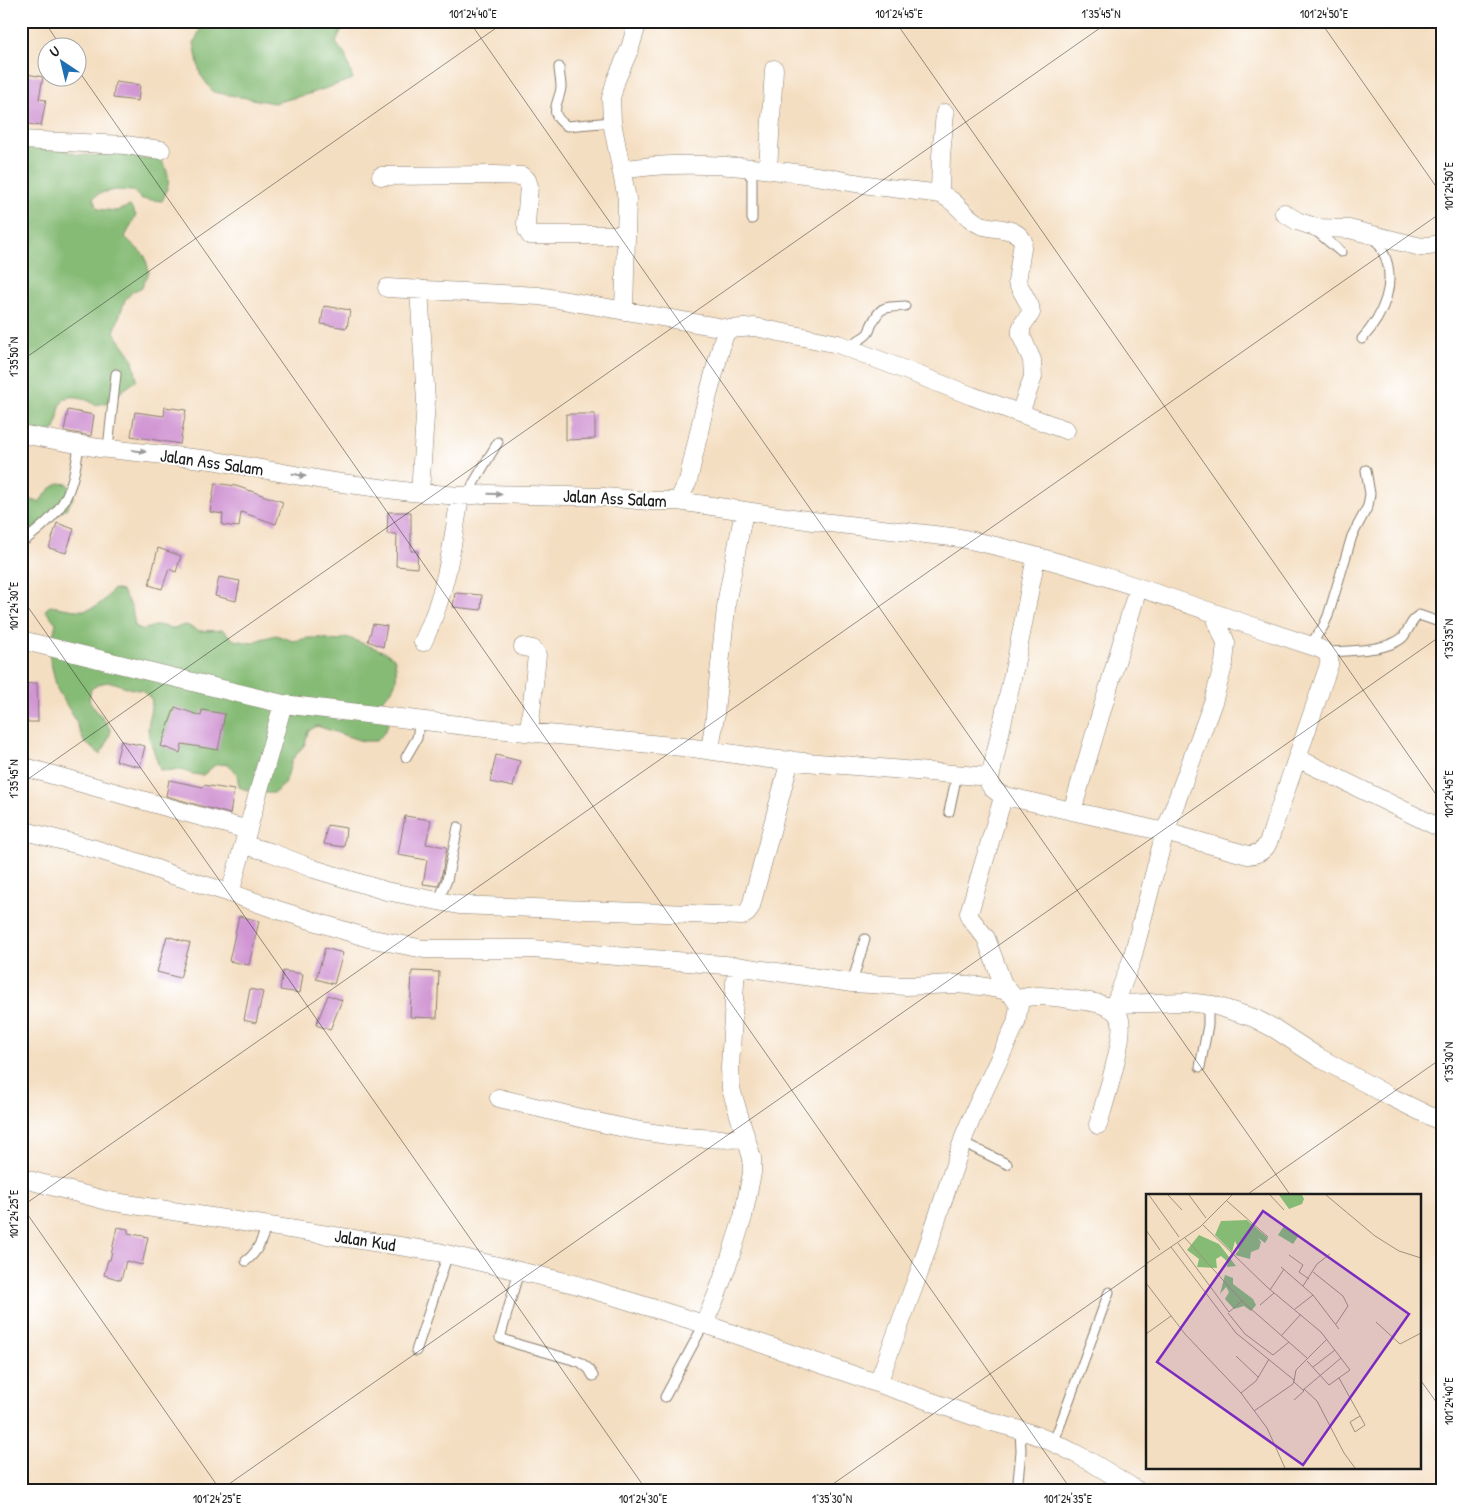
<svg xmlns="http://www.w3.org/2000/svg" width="1463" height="1512" viewBox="0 0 1463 1512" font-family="'Patrick Hand',sans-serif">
	<rect width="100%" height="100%" fill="#fff"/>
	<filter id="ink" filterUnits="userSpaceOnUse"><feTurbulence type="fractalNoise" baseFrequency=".02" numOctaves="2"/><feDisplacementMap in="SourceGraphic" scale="10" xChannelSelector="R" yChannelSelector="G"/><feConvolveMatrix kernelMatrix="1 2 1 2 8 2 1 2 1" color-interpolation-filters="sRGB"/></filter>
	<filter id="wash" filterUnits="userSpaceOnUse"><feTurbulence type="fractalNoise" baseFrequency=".0096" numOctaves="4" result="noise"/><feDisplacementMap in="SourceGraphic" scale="20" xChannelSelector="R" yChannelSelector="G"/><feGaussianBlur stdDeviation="1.12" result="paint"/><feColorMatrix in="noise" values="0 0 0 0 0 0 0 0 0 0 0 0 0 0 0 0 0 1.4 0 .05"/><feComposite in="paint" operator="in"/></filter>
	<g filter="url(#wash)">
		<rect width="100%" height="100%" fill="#f4dec1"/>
		<!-- forest -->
		<path fill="#86bb76" stroke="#516c49" d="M204,21h141l-9,22 9,12 8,24 -41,14 -38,10 -61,-11 -13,-18 -6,-31z
			M21,136l24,5 30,13 22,2 16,-5 31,8 15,-2c12,17 12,26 3,44l-21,-2 -8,-8 -17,-1 -16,3 -7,5 5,11 18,2 14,-5 6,9 -11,22 20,19 4,16 -7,15 -10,5 -7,8 -11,32 18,25 5,23 -31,23 -11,2c-9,-7 -29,-15 -35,1 -2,7 -2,16 -5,23l-16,7 -18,-6c0,-9 0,-17 2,-25 3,-17 8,-19 -2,-36z
			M59,483l9,1 6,12 -6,11 -24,17 -23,19v-56l10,13 8,2 11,-13z
			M113,589l9,2 10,17 3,18 8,4 14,-5 16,3 13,-3 14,6 23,-1 11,10 18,3 9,-4 15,-4 17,6 16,-3h14l14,3 9,-4 39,15 9,6c5,20 3,31 -14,43 12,17 11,27 -4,40h-14l-45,-15 -9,5 -3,13 -13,16 -7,24 -11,9h-10l-11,-4 -6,1 -8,-3 -2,-13 -9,-10 -13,1 -12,10c-11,0 -14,-3 -23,-5 -7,-1 -13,2 -20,0l-11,-33 -1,-9 4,-28 -10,-10c-23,0 -28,-17 -51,-1l-2,11c6,11 17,20 22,31l-5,14 -6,9 -16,-12 -9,-23 -18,-30 -10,-43 7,-14 2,-9 -11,-13 5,-4c29,4 43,12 63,-17z"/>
		<g id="blocks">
			<!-- building -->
			<path fill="#d095d3" d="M21,73l22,4 -4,22 7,1 -5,26 -20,-3z
				M115,82l25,3 -2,16 -25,-3z
				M324,306l26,4 -3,18 -26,-4z
				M165,407l21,3 -6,34 -49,-8 4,-24 29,4z
				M68,410l26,5 -3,21 -27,-5z
				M566,414h29v25l-29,1z
				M215,483l21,3 47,16 -7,22 -35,-12 -2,15 -17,-2 1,-11 -13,-2z
				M388,512h23v39h7l-1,17 -21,-2 1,-32h-10z
				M57,523l17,6 -8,24 -17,-5z
				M158,548l23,8 -5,16 -7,-3 -7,20 -13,-4z
				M219,577l21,4 -4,20 -21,-5z
				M455,593l27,2 -1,15 -28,-3z
				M373,624l14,2 -4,21 -15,-6z
				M37,683l1,39h-17v-38z
				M175,707l26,9 1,-6 23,4 -7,36 -36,-6 -2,9 -19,-7z
				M121,741l24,5 -5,21 -24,-6z
				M496,755l24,6 -7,26 -23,-5z
				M169,780l34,7 1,-2 30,5 -4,24 -64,-18z
				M405,816l26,4 -5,24 21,3 -6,31 -3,8 -15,-2 4,-24 -29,-5z
				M327,825l19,3 -2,19 -20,-3z
				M239,916l20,5 -10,44 -20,-4z
				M167,936l23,7 -10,35 -23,-6z
				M325,948l18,5 -9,31 -18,-5z
				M283,971l20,3 -3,19 -20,-3z
				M412,971l27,1 -2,46 -27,-1z
				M250,989l13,3 -7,31 -12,-3z
				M328,995l14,5 -12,30 -14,-5z
				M117,1227l11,2v4l20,4 -6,28 -16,-4 -5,19 -17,-5 4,-15h2z"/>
		</g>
	</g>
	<g filter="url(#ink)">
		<use href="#blocks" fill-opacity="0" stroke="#887d6e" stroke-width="1"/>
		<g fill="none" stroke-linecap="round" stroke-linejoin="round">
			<defs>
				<path id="service" d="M559,67c0,6 2,13 2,20 -1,15 -15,26 6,39l45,-4
					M745,168l7,10v41
					M1315,230l26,22
					M1362,339c21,-23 36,-57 21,-87 -2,-6 -7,-11 -11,-16
					M850,348c4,-8 9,-7 15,-12 3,-2 5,-6 6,-10 9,-20 12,-19 34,-20
					M108,448l8,-74
					M470,495l3,-11 25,-42
					M21,543c42,-30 52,-48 58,-98
					M1310,645l13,-18 5,-11 24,-80 16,-30 2,-12 -4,-24
					M1327,652c19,-1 62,-1 76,-15 6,-7 8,-17 16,-22l23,8
					M406,757l11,-19 3,-18
					M949,812l8,-38
					M438,902l9,-22 11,-53
					M852,983l13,-44
					M1200,1067l8,-42v-21
					M962,1142l45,22
					M246,1261c11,-8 17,-23 20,-35
					M519,1271l-19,67 20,7 60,17 9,7 4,7
					M416,1351l32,-97
					M665,1397l39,-73
					M1053,1444l56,-152
					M1017,1491l4,-40 -1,-21"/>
				<path id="minor" d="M21,140l104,5 36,5
					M768,169l6,-100
					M621,170c65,-11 137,-3 202,7 11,1 22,5 33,6 28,5 56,7 84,11 17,6 25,25 41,31 14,5 34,1 42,16l-6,41 13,24 1,7 -8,11 -2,5v6l11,25 1,17 -13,36
					M381,176l113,-1 28,1 5,4 2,6 -3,37 1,7 3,5h95
					M940,194l1,-38 4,-43
					M1284,213l13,8 21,7 31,1 72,18 21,-3
					M387,288l152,8 191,33
					M419,289l7,112 -6,92
					M624,311l3,-112 -15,-77 -1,-24 5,-18 14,-32 8,-27
					M21,434l78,14 112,12 123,22 77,10 49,4 28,-2 116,3 45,4h29l135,20 147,17c122,25 240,72 358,110 9,4 12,7 11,17l-54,157c-6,17 -6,32 -27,33l-83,-23 -164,-37
					M678,501l10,-20 15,-67 20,-74 2,-6 5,-5 25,-2 83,17 134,52 94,34
					M21,640l262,64 192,23 218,21 76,11 221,18
					M423,642c23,-48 29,-95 37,-146
					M523,647l10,2 4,6 -8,77
					M710,750l5,-33 1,-15 11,-103 17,-88
					M1297,758l145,71
					M21,766l227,64
					M1072,811l66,-223
					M21,830l74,19 45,14 32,12 58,18 45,16 93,29 56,11h109l203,17 116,17 54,3 49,-2 26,2 22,4 9,5 7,11 -3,17 -40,85 -11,26 -45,136 -42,113
					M244,845l26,7 44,17 72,22 73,14 283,11 5,-3 4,-7 39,-146
					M230,893l53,-189
					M1012,995l-9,-11 -17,-46 -16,-20 -1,-5 33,-112 -1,-6 -9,-7 -3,-5 26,-118 21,-108
					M1016,1000c20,-7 40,-3 60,0 14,2 33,3 42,15 11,13 -15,92 -20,110
					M1115,1004l71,-2 27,3 41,13 21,11 43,28 71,39 53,26
					M1113,1009l19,-50 33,-127 48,-130 11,-39 2,-20 -12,-29
					M499,1098c80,19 164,46 247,40
					M21,1178l87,23 330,51 136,32 130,40 272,93c15,5 30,9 45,13 41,13 81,38 117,61
					M704,1324l13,-30 13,-36 13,-41 9,-44v-15l-6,-20 -15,-49 -1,-21 6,-102"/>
			</defs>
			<!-- service casing -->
			<use href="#service" stroke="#887d6e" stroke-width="11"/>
			<!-- minor casing -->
			<use href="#minor" stroke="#887d6e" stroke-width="19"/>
			<!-- service -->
			<use href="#service" stroke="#fff" stroke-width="9"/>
			<!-- minor -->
			<use href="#minor" stroke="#fff" stroke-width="18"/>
		</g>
		<!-- one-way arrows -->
		<defs><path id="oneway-solid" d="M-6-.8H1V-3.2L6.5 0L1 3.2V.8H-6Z" transform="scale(1.25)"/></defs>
		<g fill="#999">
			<use href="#oneway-solid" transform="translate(139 451) rotate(7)"/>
			<use href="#oneway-solid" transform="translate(299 475) rotate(11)"/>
			<use href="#oneway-solid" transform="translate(495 494) rotate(1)"/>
		</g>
	</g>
	<!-- ticks -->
	<path fill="none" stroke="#1c1c1c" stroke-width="1" stroke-opacity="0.45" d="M44,21l18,27M469,21l822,1175M895,21l547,782M1320,21l122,174M78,70l994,1421M21,361l485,-340M21,597l626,894M21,784l1089,-763M1245,1196l197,-138M21,1205l200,286M21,1207l1421,-995M1419,1378l23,32M219,1491l1223,-856M823,1491l324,-227M1427,1491l15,-10"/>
	<g text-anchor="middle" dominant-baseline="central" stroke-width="4" stroke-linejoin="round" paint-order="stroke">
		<!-- street labels -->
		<g font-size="18" fill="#1c1c1c" stroke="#fff">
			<text transform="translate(212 462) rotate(8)">Jalan Ass Salam</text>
			<text transform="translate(615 498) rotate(3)">Jalan Ass Salam</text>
			<text transform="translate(365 1240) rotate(9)">Jalan Kud</text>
		</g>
	</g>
	<!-- overview -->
	<g transform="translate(1146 1194)">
		<rect width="275" height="275" fill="#f4dec1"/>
		<path d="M133,1h23l2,4 -2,5 -13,5zM101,26l21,18 -3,5 -7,-5 3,4 -2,7 -8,3 -1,7 -15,-4 4,-5 -4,-9 -3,11 -17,-17 6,-14zM138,32l15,9 -6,9 -15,-9zM53,41l20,9 17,22 -9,1 1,-5 -7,-6 -5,3 1,9 -20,-1 2,-8 -12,-9zM79,81l8,3v6l20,15 3,6 -5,6 -7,-5 -10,3 -9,-10 4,-7 -3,-5 -6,7z" fill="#86bb76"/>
		<path fill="none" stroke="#9e907f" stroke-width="1" d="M3,1l30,42M22,1l14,15M43,1l17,23M124,1l14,15M180,1l49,41 24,15 22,7M81,7l41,36M57,31l64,62 54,45 29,38 -21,15 -22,-24M0,36l14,20M39,44l57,63 65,57M32,49l51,69M25,53l65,86 58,47 -1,4 -39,27M143,61l14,10 -4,7 10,7M0,70l54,-37 32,-32M135,73l32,28M167,78l30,24 5,10 -12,18M0,89l39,51 56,59 26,35 18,40M157,92l14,-22 13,-10M124,96l14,-21M114,111l14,-12M149,115l18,-14 26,34M83,118l13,-11M82,119l17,21 28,21 16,-13M230,128l24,22 21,-11M0,140l25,-18M135,142l20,-22M90,162l22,21M167,173l22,-17M193,184l15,27 11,20 -10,7 -5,-10 10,-6M148,187l2,-11 31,-31M158,195l13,12 27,52 11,15M157,196l38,-32M95,199l15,-12 13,-22M148,206l10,-9 -10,-9"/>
		<path fill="#7b2cbf" fill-opacity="0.15" stroke="#7b2cbf" stroke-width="2.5" d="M117,17l146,103 -106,151 -146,-103z"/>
		<rect width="275" height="275" fill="none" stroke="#1c1c1c" stroke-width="2.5"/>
	</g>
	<!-- margin -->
	<rect width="1463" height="1512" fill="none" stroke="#fff" stroke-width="55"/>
	<!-- north arrow -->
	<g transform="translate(62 62) rotate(325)"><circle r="24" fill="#ffffff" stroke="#a4a4a4"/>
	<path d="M0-4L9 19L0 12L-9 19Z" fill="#1f6fb2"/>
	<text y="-8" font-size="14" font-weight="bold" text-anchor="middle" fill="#1c1c1c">U</text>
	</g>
	<rect x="28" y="28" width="1408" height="1456" fill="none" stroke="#1c1c1c" stroke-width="2"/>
	<g font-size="12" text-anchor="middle" fill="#1c1c1c">
		<text x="473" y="18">101°24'40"E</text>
		<text x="899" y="18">101°24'45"E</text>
		<text x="1101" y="18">1°35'45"N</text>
		<text x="1324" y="18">101°24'50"E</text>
		<text transform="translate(1449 186) rotate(-90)" y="4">101°24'50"E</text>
		<text transform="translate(14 357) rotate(-90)" y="4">1°35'50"N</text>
		<text transform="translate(14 606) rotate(-90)" y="4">101°24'30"E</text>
		<text transform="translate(1449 639) rotate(-90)" y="4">1°35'35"N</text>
		<text transform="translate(14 779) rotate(-90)" y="4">1°35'45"N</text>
		<text transform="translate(1449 794) rotate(-90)" y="4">101°24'45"E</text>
		<text transform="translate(1449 1062) rotate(-90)" y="4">1°35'30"N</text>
		<text transform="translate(14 1214) rotate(-90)" y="4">101°24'25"E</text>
		<text transform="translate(1449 1401) rotate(-90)" y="4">101°24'40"E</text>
		<text x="217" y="1503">101°24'25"E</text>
		<text x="643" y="1503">101°24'30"E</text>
		<text x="832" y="1503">1°35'30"N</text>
		<text x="1068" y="1503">101°24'35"E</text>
	</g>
</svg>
